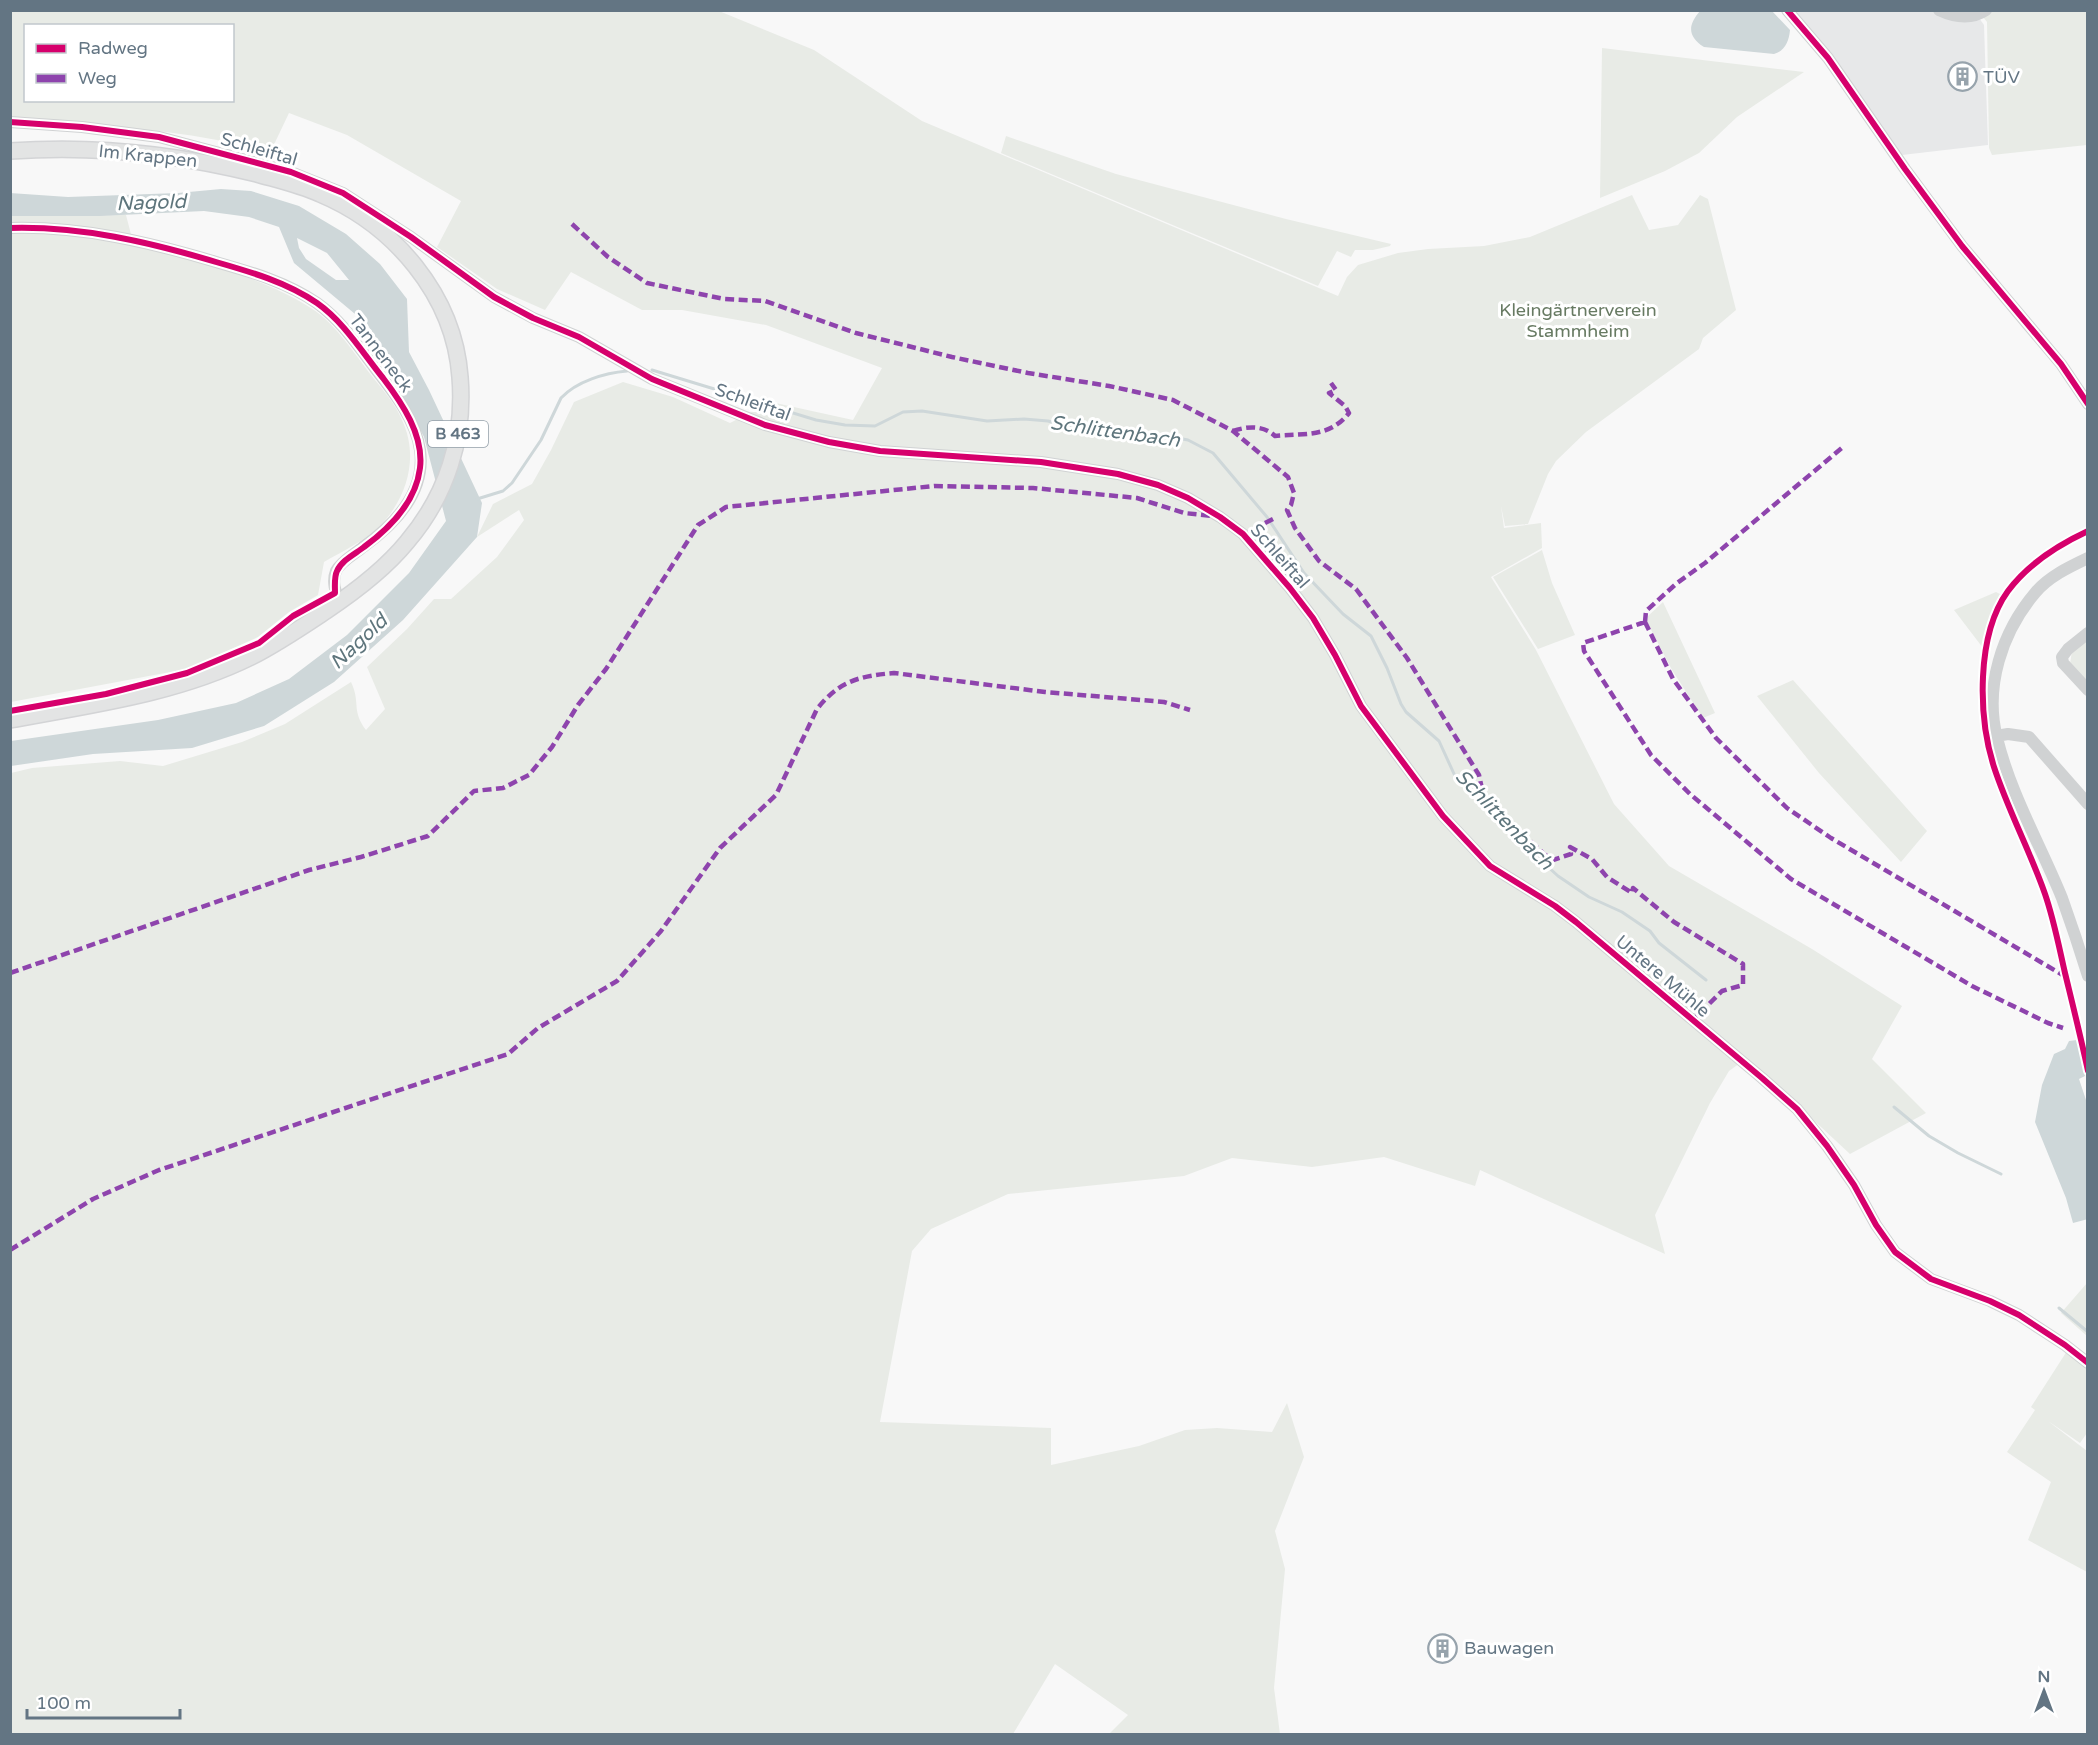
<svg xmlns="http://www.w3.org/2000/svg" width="2098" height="1745" viewBox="0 0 2098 1745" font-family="'Varela Round',sans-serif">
	<rect width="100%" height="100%" fill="#f8f8f8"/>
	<!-- built -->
	<path fill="#e7e8e9" d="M1793,11h181l10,14 4,120 -86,10z"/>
	<!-- green -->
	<path fill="#e8ebe6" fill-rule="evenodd" d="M11,11h708l95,39 108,71 416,175 9,-19 11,-12 40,-12 30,-4 56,-3 46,-9 102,-42 17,35 29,-5 22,-30 8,4 28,111 -33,28 -4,11 -113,83 -30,29 -8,13 -20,50 -23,2 -4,-20 3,22 37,-5 1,25 -51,29 45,73 78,154 55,62 143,83 90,57 -30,53 54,54 -76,41 -103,-96 -18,13 -19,32 -55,112 10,39 -185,-84 -5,16 -91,-29 -72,10 -80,-9 -48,18 -176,18 -77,35 -19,22 -32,171 171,6v37l88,-19 46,-16 32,-2 55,4 15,-29 17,54 -29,74 10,38 -11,119 6,46h-171l19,-19 -73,-51 -42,70h-1002v-961l21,-5 88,-7 43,5 79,-24 43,-18 66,-42c10,21 0,28 15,48l19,-21 -18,-42 40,-38 27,-30h17l46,-42 27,-37 -5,-10 -42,27 16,-33 39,-20 19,-34 23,-48 49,-20 50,15 57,26 41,-21 82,18 29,-52 -116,-43 -84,-15h-40l-71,-38 -26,38 -48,-21 -60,-42 24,-46 -114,-66 -58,-22 -20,42c-17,-5 -35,-12 -52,-15 -68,-13 -138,-16 -206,-16zM26,26h206v74h-206z
		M1992,11h95v134l-95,10 -3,-7 -2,-126 -4,-5z
		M1602,48l202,24 -67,45 -38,36 -34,18 -65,27z
		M1006,136l110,38 170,45 105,25 -1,2 -17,4h-18l-4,7 -14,-6 -19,35 -317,-133z
		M126,215l8,31c59,13 130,31 180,64 22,15 41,44 57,65 11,14 24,28 31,45 17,36 6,76 -21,105 -15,15 -38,26 -57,37l-6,33 -29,17 -31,25 -72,32 -175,33v-486z
		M1542,550l10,33 23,52 -37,14 -45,-72z
		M1996,592l6,3 -15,34 -4,19 -29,-38z
		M1663,602l52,111 -12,5 -31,-48 -25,-48 1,-6z
		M2087,638v46l-17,-20 2,-13z
		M1793,680l134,151 -26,31 -82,-89 -62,-77z
		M2087,1283v23l-1,2 1,2v26l-26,-23z
		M2067,1351l20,15v67l-7,10 -32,-22 39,30v121l-59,-32 23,-58 -44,-30 28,-42 -4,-3z"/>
	<!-- water -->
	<path fill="#ced7d9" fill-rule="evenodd" d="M1772,11l18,19c-1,11 -5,21 -16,24l-70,-7c-17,-11 -16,-22 -4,-36z
		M221,189l30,2 48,15 47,28 34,30 27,35 2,53 20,38 53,113 -5,34 -74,83 -69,62 -70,44 -72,22 -99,6 -82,12v-25l147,-21 78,-17 53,-24 58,-44 62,-62 37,-52 -22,-84 -27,-51 -17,-42 -13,-20 -73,-61 -15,-36 -30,-10 -45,-6 -104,5h-89l-1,-23 58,4 110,-4zM297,238l30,15 22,27h-13l-30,-21 -7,-11z
		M2077,1040l8,36 -6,3 8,24 1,116 -15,4 -7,-25 -31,-76 7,-37 12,-31 11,-5 4,-8z"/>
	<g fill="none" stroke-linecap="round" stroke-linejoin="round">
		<!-- stream -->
		<path stroke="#ced7d9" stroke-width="3" d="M652,370l164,50 29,5 30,1 28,-14 19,-1 65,10 37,-2 24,2 26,7h24l74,9 16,3 25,13 54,64 37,56 39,41 28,22 16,32 14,36 5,8 33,29 16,35 66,66 37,34 31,21 33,15 28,19 9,12 47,37
			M477,499l26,-8 9,-8 29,-43 20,-42c16,-17 44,-25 66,-27
			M1894,1107l35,29 29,17 43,21
			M2059,1308l29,24"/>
		<defs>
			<path id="major" d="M10,151c83,-6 167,3 247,23 21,6 43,11 63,20 74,31 134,101 140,183 5,61 -13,118 -53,165 -22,27 -51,49 -81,69 -24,16 -49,33 -75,46 -75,37 -160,48 -241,63"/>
		</defs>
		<!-- major casing -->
		<use href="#major" stroke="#d3d4d6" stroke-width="18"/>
		<!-- minor -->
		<path stroke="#d0d2d3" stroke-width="12" d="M1787,10l41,48 77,111 57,77 99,118 27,40
			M1939,10c15,7 32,10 47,0
			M10,122l72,5 77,10 132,35 52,21 68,44 83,60 39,21 46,19 73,42 113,46 64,17 51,9 161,11 77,12 40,11 30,13 32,19 23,17 47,54 23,30 22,37 26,51 82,110 47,50 65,40 21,16 186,156 35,31 30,37 27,39 22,40 19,27 36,27 59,22 29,14 46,30 23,18
			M10,228c71,-2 139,14 206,34 35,10 71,20 101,41 25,18 42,44 60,68 18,23 39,50 43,79 6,42 -26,75 -57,97 -8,7 -22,14 -27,24 -4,10 -1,22 4,30
			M2088,558c-19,9 -40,19 -53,35 -33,39 -51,94 -38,145 14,57 43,106 65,160 9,25 18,52 26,78
			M2088,633l-20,16 -6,8 1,6 25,27
			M1996,736l12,-2 21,3 59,67"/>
		<!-- major -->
		<use href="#major" stroke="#e3e4e4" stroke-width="15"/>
		<!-- quiet -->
		<path stroke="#8e44ad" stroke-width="4.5" stroke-dasharray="9 4.5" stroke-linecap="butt" d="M572,224l36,33 39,26 77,16 41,2 91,32 96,24 76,16 81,13 64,14 60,31 55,46 6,16 -3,12 -4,5 8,18 24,33 37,28 51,69 72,117 5,23 60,56 9,6 18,-6 -1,-7 22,12 15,18 25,16 1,-5 41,34 69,42v21l-21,6 -30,30
			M1233,431c15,-5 30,-6 42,5 30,-3 54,2 74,-23l-4,-7 -16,-13 7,-3 -5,-7
			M1265,523l8,-4
			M1645,622l-62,21 1,8 67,104 39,39 101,85 181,107 76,37 15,5
			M1645,622l28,57 43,59 71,70 44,30 235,139
			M1645,622l1,-11 31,-28 28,-20 138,-116
			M10,973l299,-103 52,-13 67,-21 46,-45 29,-3 26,-13 23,-28 26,-42 28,-36 92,-144 28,-18 208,-21 99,2 104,10 47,15 29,3
			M10,1250l83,-51 66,-29 349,-116 30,-26 79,-47 44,-50 59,-83 56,-53 41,-86c22,-28 42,-33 77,-36l151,19 119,10 26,8"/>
		<defs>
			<path id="cycleway" d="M1787,10l41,48 77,111 57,77 99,118 27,40
				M10,122l72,5 77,10 132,35 52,21 68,44 83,60 39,21 46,19 73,42 113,46 64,17 51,9 161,11 77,12 40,11 30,13 32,19 23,17 47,54 23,30 22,37 26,51 82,110 47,50 65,40 21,16 186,156 35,31 30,37 27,39 22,40 19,27 36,27 59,22 29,14 46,30 23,18
				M10,228c71,-2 139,14 206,34 35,10 70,20 101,41 27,19 45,49 66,75 19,25 41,57 37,90 -4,34 -30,60 -56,79 -9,7 -22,13 -27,24 -3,6 -2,15 -2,22l-42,23 -34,27 -72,30 -81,21 -96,17
				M2088,531c-30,14 -60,33 -80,60 -32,44 -30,126 -14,176 14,43 36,84 51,127 9,26 14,53 20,79 8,33 16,65 23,98"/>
		</defs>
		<!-- cycleway casing -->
		<use href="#cycleway" stroke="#fff" stroke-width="10"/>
		<!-- cycleway -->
		<use href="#cycleway" stroke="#d6006c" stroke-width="6"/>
	</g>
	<!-- icons -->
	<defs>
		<symbol id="building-ring" viewBox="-11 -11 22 22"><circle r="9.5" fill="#fff" stroke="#97a3ac" stroke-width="1.5"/><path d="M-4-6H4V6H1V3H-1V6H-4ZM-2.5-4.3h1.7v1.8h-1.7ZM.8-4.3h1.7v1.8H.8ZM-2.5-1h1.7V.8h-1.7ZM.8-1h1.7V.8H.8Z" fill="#97a3ac"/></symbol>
	</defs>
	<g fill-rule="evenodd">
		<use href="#building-ring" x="1946" y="60" width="33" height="33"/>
		<use href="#building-ring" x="1426" y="1632" width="33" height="33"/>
	</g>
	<g text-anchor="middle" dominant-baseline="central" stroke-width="6" stroke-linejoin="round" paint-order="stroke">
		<!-- shield labels -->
		<rect fill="#fff" stroke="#929ea8" stroke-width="1.5" x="428" y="421" width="60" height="26" rx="4.5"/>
		<g font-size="16" font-weight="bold" fill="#637583">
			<text x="458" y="434">B 463</text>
		</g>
		<!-- poi labels -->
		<g font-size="18" fill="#637583" stroke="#fff" text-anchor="start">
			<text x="1983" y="77">TÜV</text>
			<text x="1464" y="1648">Bauwagen</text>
		</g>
		<!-- street labels -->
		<g font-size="18" fill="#637583" stroke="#fff">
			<text transform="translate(259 149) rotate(16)">Schleiftal</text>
			<text transform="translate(148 156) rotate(6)">Im Krappen</text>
			<text transform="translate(381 353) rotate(53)">Tanneneck</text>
			<text transform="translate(753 402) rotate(20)">Schleiftal</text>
			<text transform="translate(1280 556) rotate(49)">Schleiftal</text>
			<text transform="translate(1663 976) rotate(40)">Untere Mühle</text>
		</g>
		<!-- park labels -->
		<g font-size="18" fill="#677a62" stroke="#fff">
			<text x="1578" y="310">Kleingärtnerverein<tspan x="1578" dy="21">Stammheim</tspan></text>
		</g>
		<!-- water labels -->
		<g font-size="20" font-style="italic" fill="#5e757c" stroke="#fff">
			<text transform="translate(151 203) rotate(-2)">Nagold</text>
			<text transform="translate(1115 432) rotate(8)">Schlittenbach</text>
			<text transform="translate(359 642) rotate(-43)">Nagold</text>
			<text transform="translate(1504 820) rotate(46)">Schlittenbach</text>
		</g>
	</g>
	<!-- border -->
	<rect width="2098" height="1745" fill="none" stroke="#637583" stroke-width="24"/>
	<!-- legend -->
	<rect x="24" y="24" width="210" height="78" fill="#ffffff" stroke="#c1c8cd" stroke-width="1.5"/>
	<rect x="36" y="44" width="30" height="9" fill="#d6006c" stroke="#c1c8cd" stroke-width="1.5"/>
	<text x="78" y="54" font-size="18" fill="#637583">Radweg</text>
	<rect x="36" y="74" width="30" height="9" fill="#8e44ad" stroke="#c1c8cd" stroke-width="1.5"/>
	<text x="78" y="84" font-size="18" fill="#637583">Weg</text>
	<!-- north arrow -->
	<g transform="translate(2044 1691)" stroke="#ffffff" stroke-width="4.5" paint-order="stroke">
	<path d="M0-4.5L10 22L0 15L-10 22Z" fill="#637583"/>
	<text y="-9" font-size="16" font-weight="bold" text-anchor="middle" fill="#637583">N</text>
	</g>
	<!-- scale -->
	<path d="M27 1709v9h153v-9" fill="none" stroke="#637583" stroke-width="3"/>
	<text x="36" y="1709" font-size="18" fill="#637583" stroke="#ffffff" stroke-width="4.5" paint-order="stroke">100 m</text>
</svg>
